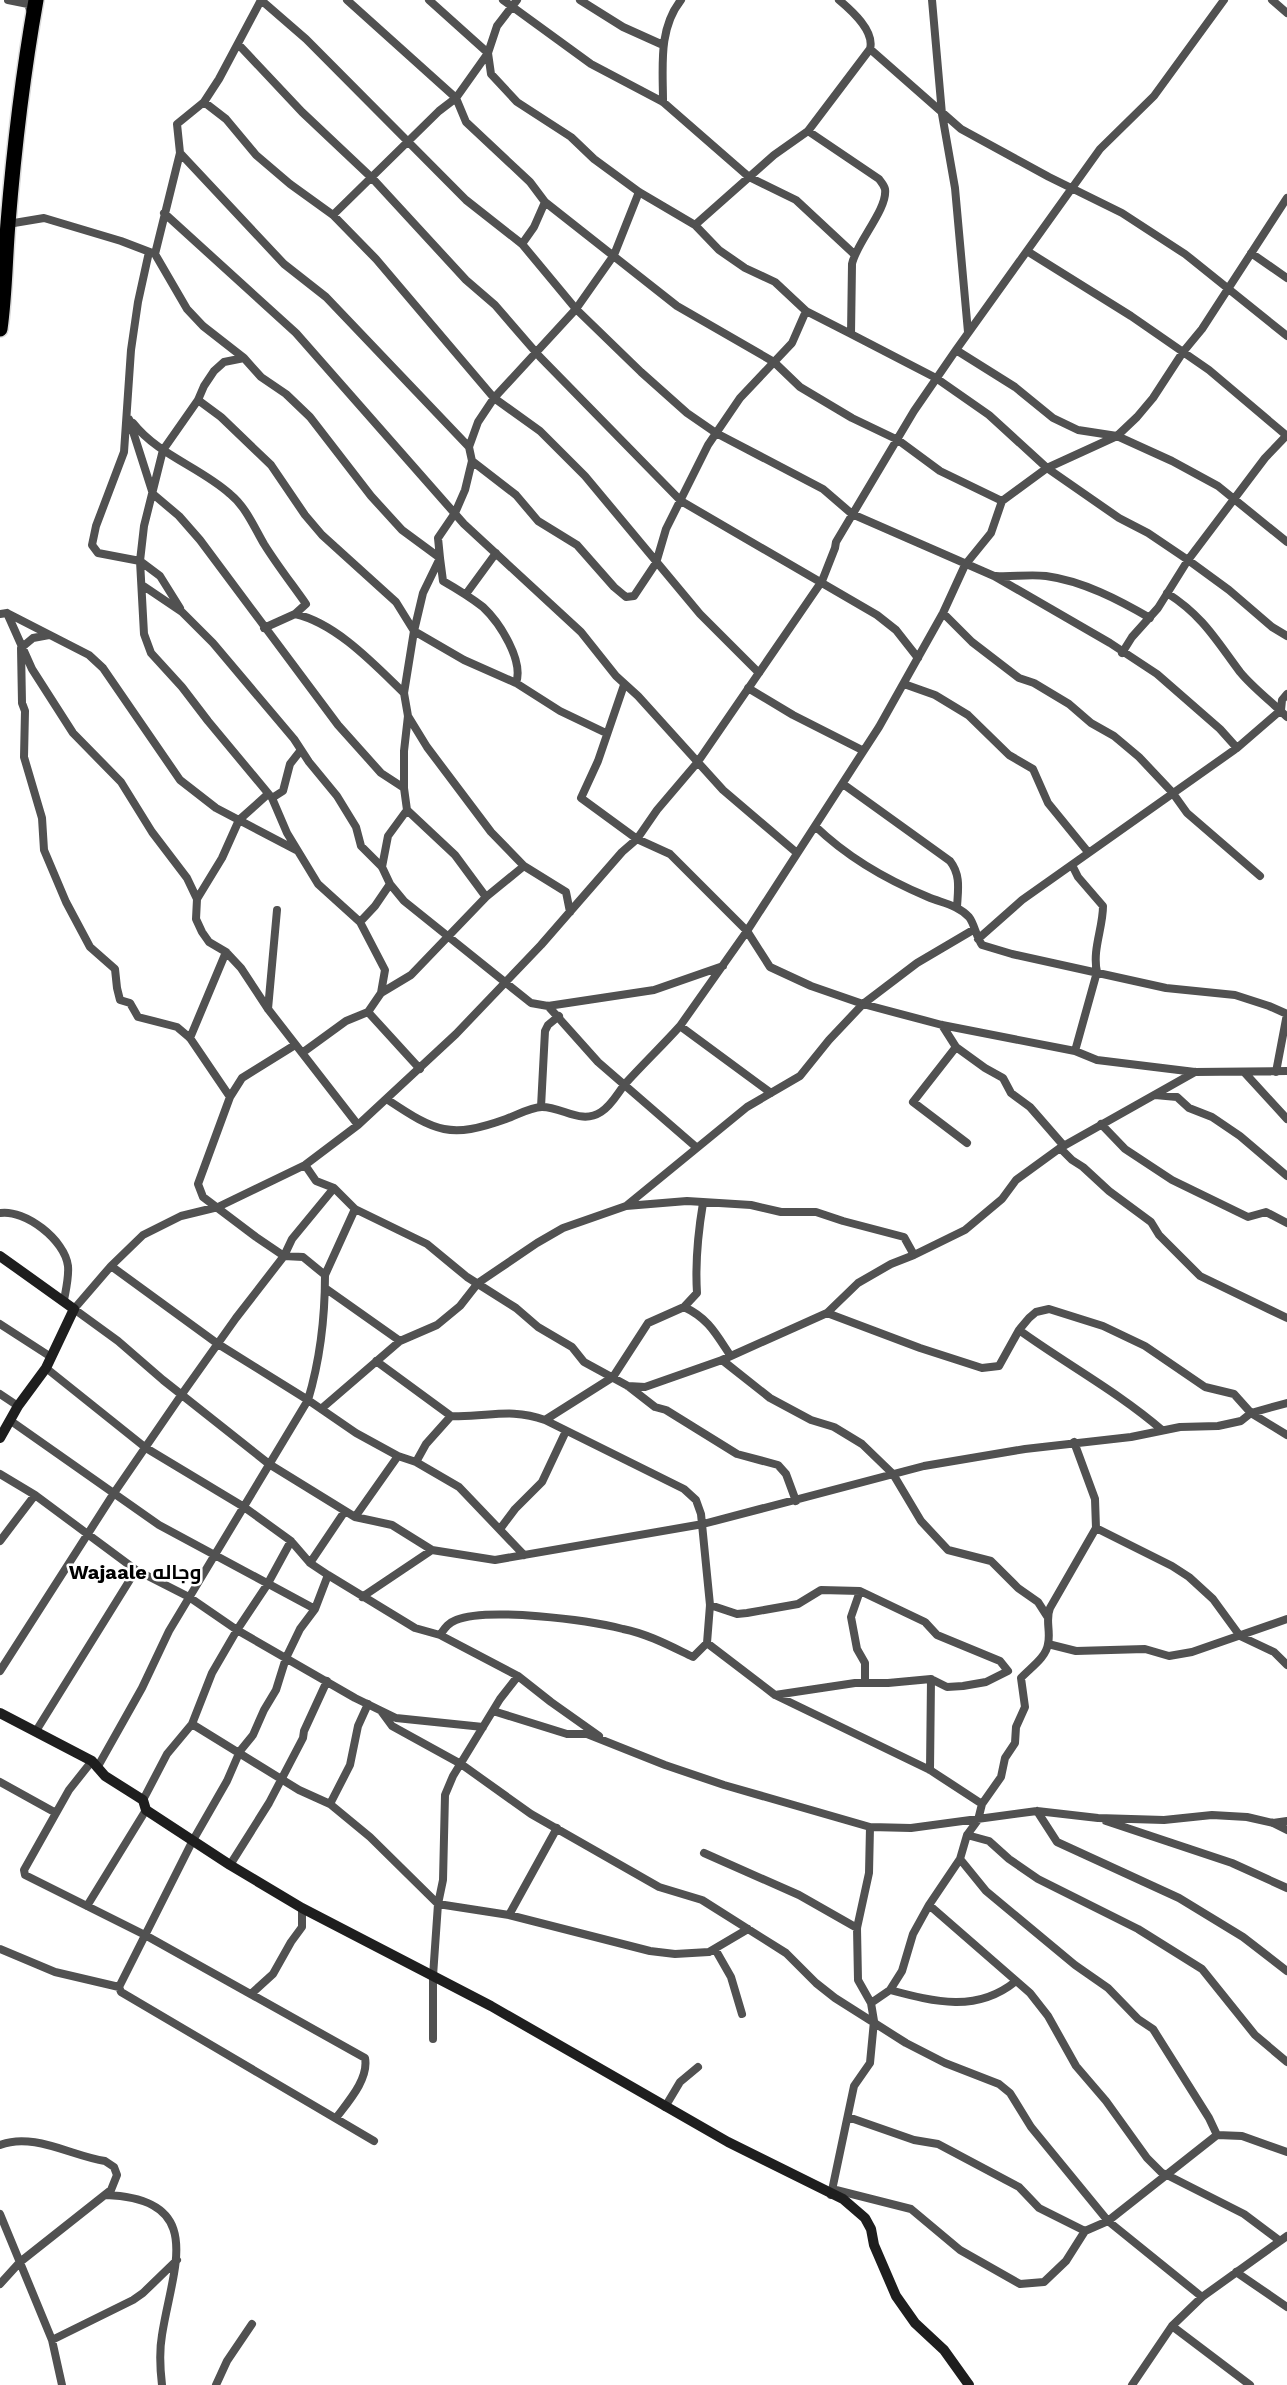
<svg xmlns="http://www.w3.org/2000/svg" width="1287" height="2385" viewBox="0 0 1287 2385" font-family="'Work Sans',Cairo,sans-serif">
	<rect width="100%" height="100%" fill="#fff"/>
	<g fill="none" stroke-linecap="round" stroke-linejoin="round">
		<defs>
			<path id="highway" d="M0,329c5,-35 5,-71 8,-106 6,-74 15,-150 28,-223"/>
		</defs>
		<!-- highway casing -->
		<use href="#highway" stroke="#dbdbdb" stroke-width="18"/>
		<!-- street -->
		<path stroke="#515151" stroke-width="8" d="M8,0l20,4 3,8
			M261,0l-42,79 -15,23 -27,22 3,29 104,111 42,33 143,150 3,14 44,34 22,26 39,24 37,42 12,10 8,-1 22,-33 10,-34 42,-84 32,-47 52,-55 14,-32 45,23 1,-70c4,-21 36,-55 33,-75 -1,-4 -4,-7 -6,-10l-71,-48
			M261,0l45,39 160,161 56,44 54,65 65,63 46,41 29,20 107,56 29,25 142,62 116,67 47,31 63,55 17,19
			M347,0l109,98 10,24 64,60 15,20 -11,25 -12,17
			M429,0l59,53 3,21 26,28 54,35 23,22 45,33 56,33 79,-70 34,-24 62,-82
			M503,0l88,64 72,38 86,75 47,23 58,54
			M580,0l43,27 40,18
			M839,0c12,10 36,31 31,49l91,80 88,48 73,36 63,41 102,82
			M932,0l10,114 13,74 13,144
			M1272,0l15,13
			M238,44l64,68 71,67 93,101 29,25 45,52 141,144 196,114 19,15 22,28
			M204,102l22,17 30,36 34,29 43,31 43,44 118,139 46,33 45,45 115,138 59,59
			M663,102c0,-35 -5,-73 18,-102
			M545,202l132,104 97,56 26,25 52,31 46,22 42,31 62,30
			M164,213l132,120 168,191 117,108 35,44 22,20 85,94 74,63
			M333,215l106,-104 17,-13 32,-45 9,-27 20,-26
			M8,224l36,-6 77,23 34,13 32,55 16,17 41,32
			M695,225l24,25 26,18 30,14 31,29
			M1027,251l104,65 78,54 78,66
			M149,252l-11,50 -7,48 -7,102 -28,74 -4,19 6,8 42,8 4,73 7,19 31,34 26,34 64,77 15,35 31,51 42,38 25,48 -4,23
			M1251,253l36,25
			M155,254l25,-101
			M851,334l85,44 53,37 58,53 72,50 29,15 40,27 41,30 43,37 15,9
			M956,350l59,37 38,31 25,12 39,6 55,25 46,25 69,56
			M198,400l23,17 50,48 34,50 17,20 74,67 18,29 50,29 52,23 44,28 46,22
			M129,419l24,75 26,22 21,24 138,185 43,48 23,15 3,22 48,45 31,42
			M133,423c25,32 67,44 97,71 16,13 24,33 34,50 13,21 28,40 42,60l-11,10 -31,14
			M469,447l9,-25 16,-24 82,-89 38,-54 25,-63
			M996,576c17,1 33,-2 50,0 37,5 73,24 104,42
			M142,585l40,27 31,31 81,96 15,23 28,34 19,31 5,19 21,21 8,17 14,17 127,102 17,3 106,-16 69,-24
			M1167,593c36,23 49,47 73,79 13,16 32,30 47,45
			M466,594l30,-41
			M180,608l-20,-32 -20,-15 4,-35 19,-76 35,-50 6,-14 10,-15 10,-9 20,-4 17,19 25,17 24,23 61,79 31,34 38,28 3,23c14,8 27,16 40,26 17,16 41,54 33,76
			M7,613l25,56 41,64 48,49 31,50 35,46 10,21 -1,20 6,13 7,10 17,10 15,16 27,41 90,116
			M943,613l29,29 47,36 15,5 35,21 22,19 23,13 25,21 33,35 15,21 73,63
			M0,614l7,-1 82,42 14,13 77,112 36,28 80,42
			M295,614c41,9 80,51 109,79
			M49,635l-16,3 -12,10 1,55 3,8 -1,46 18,61 2,32 22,52 24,45 25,22 2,19 3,12 10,3 8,14 39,10 13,11 40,59
			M1122,653l10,-16 26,-29 30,-48 77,-102 22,-23
			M904,684l31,11 33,20 41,40 24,14 15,34 40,49
			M624,685l-26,76 -17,37 56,41 33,15 77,77 23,36 41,19 52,18 79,21 133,26 22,9 98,12 92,-1
			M748,688l45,27 69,35
			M408,716l19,31 64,85 33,34 42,26 4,20
			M843,784l107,77c11,14 8,29 7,46
			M404,788v-37l4,-35 -4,-23 10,-62 9,-38 17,-35 -2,-20 17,-25 10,-23 7,-29
			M272,798l11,-7 7,-27 11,-14
			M815,826c32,31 72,54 113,71 14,6 30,8 41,20 5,6 7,19 13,28l30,9 154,34 69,7 34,11 18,8 -11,58
			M1072,865l6,12 25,29c0,22 -11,44 -6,66l-22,79
			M382,867l6,-31 19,-26
			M197,899l25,-41 17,-38 29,-26
			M360,922l15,-16 15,-22
			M978,939l44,-39 215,-152 44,-38 1,-10 5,-6
			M548,1006l50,56 98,85
			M268,1009l9,-99
			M368,1012l52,57
			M942,1025l14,22 29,21 18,10 8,15 19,14 34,39
			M190,1038l36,-86
			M956,1047l-43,55 54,41
			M302,1053l44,-32 22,-9 13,-19 30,-18 75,-78 38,-31
			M1244,1072l43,47
			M771,1093l-91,-67 67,-95 132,-204 64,-114 22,-48 26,-32 11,-32 45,-33 70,-32 20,-19 16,-19 30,-46 19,-23 85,-131
			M1155,1095l22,2 12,11 23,9 28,19 47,40
			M388,1100c48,32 62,39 118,19 11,-4 25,-12 36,-12 21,0 39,18 59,5 11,-7 16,-18 24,-28 18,-20 37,-38 55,-58
			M541,1107l4,-76 3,-6 11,-9
			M1101,1124l24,25 47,31 76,37 18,-5 21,11
			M1060,1148l12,12 11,7 26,24 42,31 8,13 41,41 87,42
			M305,1165l11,16 18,7 21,21 72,35 40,33 49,31 22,19 34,20 12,15 44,24 27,21 11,3 71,44 41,11 8,9 10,27
			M703,1203c-5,30 -8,59 -6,90l-13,14c24,11 32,27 46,48
			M626,1206l121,-99 53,-31 29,-36 34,-36 54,-41 56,-33
			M0,1213c25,-4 65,27 68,53 1,11 -2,23 -4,34
			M111,1266l107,78 90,56 48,33 42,23 18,6 43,25 65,68
			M325,1275l30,-66
			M325,1288l75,53
			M827,1313l93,35 62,20 17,-2 20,-36 10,-12 7,-6 13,-3 54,17 42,20 60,41 29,7 17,19 36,22
			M0,1324l51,33
			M1019,1330c47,34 99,62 143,100
			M722,1360l48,38 41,22 23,7 28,17 31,30 28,47 27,29 43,11 27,27 20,14 9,14
			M376,1361l75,55
			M46,1368l100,80 98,59 47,34 19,22 18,12 87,53 25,7 78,41 33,26 48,34
			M628,1386l17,1 77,-27 105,-47 31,-30 33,-19 23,-9 51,-25 37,-31 14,-19 44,-32 135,-76
			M0,1394l18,12
			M321,1409l79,-68 37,-16 23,-19 18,-23 59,-40 26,-15 63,-22 61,-5 64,4 30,7h35l27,9 61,16 10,18
			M545,1420l139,69 12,11 5,14 9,91 -3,38
			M11,1421l148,104 156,84
			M416,1462l10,-18 25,-28c35,2 59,-9 94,4l68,-43 35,-54 36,-16
			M0,1474l35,21 101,75 53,27 48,33 118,68 41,20 87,9
			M355,1517l43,-61
			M1096,1528l76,38 17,11 24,22 27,37 34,16 13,13
			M500,1529l15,-20 27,-27 24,-51
			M0,1541l35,-46
			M432,1550l-40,-25 -37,-8 -86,-53 -106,-84 -45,-39 -44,-32 37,-43 32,-31 38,-19 37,-9 87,-42 53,-40 98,-91 85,-89 81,-93 15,-13 20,-29 40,-47 125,-182 13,-33 1,-6 78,-131 42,-61 144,-201 54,-53 70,-96
			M310,1563l35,-52
			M328,1575l-13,34 -15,20 -14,29 -10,32 -12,20 -11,25 -13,16 -13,30 -35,61 -73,145 2,5 253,149
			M860,1591l-9,26 6,32 8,14v20
			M362,1597l70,-47 63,10 208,-36 221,-58 101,-17 106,-12 49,-10 38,-1 23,-5 10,-8 36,-10
			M710,1605l27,9 10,-1 51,-9 23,-14 39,1 65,31 12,13 63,26 8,10 -22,11 -23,4 -16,1 -16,-8 -43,4h-33l-80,12
			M440,1635c5,-7 8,-12 16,-15 32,-13 132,0 167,9 25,5 47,17 70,28l14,-14 68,52 155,75 52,34
			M1048,1644l28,7 69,-2 24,7 23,-4 95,-33
			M0,1671l114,-178 68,-99 54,-76 48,-62 8,-17 42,-51
			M381,1711l11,15 69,38 70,50 128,73 43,13 84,53 30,30 19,15 71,45 39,20 54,21 11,9 21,34 77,94 94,76
			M493,1711l74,23h20l78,31 59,20 146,42 41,1 126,-17 61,7 66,2 48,-5 35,2 26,6 14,-2
			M192,1724l107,66 31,14 40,33 68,67 71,11 141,36 25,3 34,-2 39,-23
			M36,1731l100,-161
			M92,1761l-23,29 -45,80 1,5 120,60 220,123c4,21 -17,44 -29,60
			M97,1768l45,-80 27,-57 139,-231c12,-40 17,-83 17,-125l-22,-18 -19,-1 -28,-19 -53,-40 -5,-13 32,-87 12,-19 53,-33
			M930,1770l1,-91
			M0,1782l56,31
			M143,1800l24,-46 25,-30 20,-51 25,-43 30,-45 24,-44
			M330,1804l20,-39 8,-39 10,-22
			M1037,1811l20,31 122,56 64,39 44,34
			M1106,1821l126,42 55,25
			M1273,1823l14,7
			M870,1827l-1,46 -12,55 1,52 13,23
			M967,1835l22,6 20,18 29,20 100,50 64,40 53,66 32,27
			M704,1853l95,42 58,33
			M960,1859l26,32 89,74 33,23 30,31 15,10 56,89 8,17
			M230,1865l39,-62 34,-65 1,-7 23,-50
			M929,1905l101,88 18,23 28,50 30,35 41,57 17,17
			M87,1906l59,-96
			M509,1915l48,-87
			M0,1949l55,23 64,15
			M715,1949l16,28 11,37
			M890,1990c45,12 87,23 126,-9
			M251,1994l22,-20 18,-32 11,-15v-19
			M433,2039v-63l5,-72 5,-24 2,-85 8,-19 47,-77 18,-23
			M665,2107l15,-25 18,-15
			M848,2117l66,23 24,4 81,43 20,21 46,23
			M0,2145c33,-13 72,11 105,16l9,6 3,8 -6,15 -91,72 -20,22
			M1165,2174l79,40 36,27
			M832,2189l79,20 49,41 60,34 24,-2 22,-21 19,-30 23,-10 109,-86 25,1 45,16
			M106,2195c102,4 66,74 56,140 -3,17 -2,33 0,50
			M831,2195l23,-109 16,-23 4,-42 -3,-18 19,-13 12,-19 11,-37 16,-29 31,-46 7,-24 11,-15 4,-16 19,-27 4,-19 10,-15 1,-16 9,-20 -4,-29c9,-10 25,-20 27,-34 3,-13 -3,-24 2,-36l46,-80 -1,-29 -21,-57
			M0,2214l52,126 10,45
			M1236,2272l51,35
			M1172,2326l78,59
			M52,2340l81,-40 10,-7 34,-33
			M216,2385l11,-24 25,-37
			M1132,2385l40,-59 30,-29 85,-61"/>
		<!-- secondary -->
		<path stroke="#1e1e1e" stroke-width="10" d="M0,1256l74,53 -28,59 -28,38 -18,32
			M0,1713l92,48 13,15 38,24 3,10 84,55 72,43 189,98 237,136 115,57 22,19 6,11 3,16 22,51 19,27 29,27 25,35"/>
		<!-- highway -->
		<use href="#highway" stroke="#000" stroke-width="15"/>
	</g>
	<g text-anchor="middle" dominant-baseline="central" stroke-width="5" stroke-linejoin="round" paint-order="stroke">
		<!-- district labels -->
		<g font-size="20" font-weight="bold" fill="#000" stroke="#fff">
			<text x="135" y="1572">Wajaale وجاله</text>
		</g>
	</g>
</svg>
